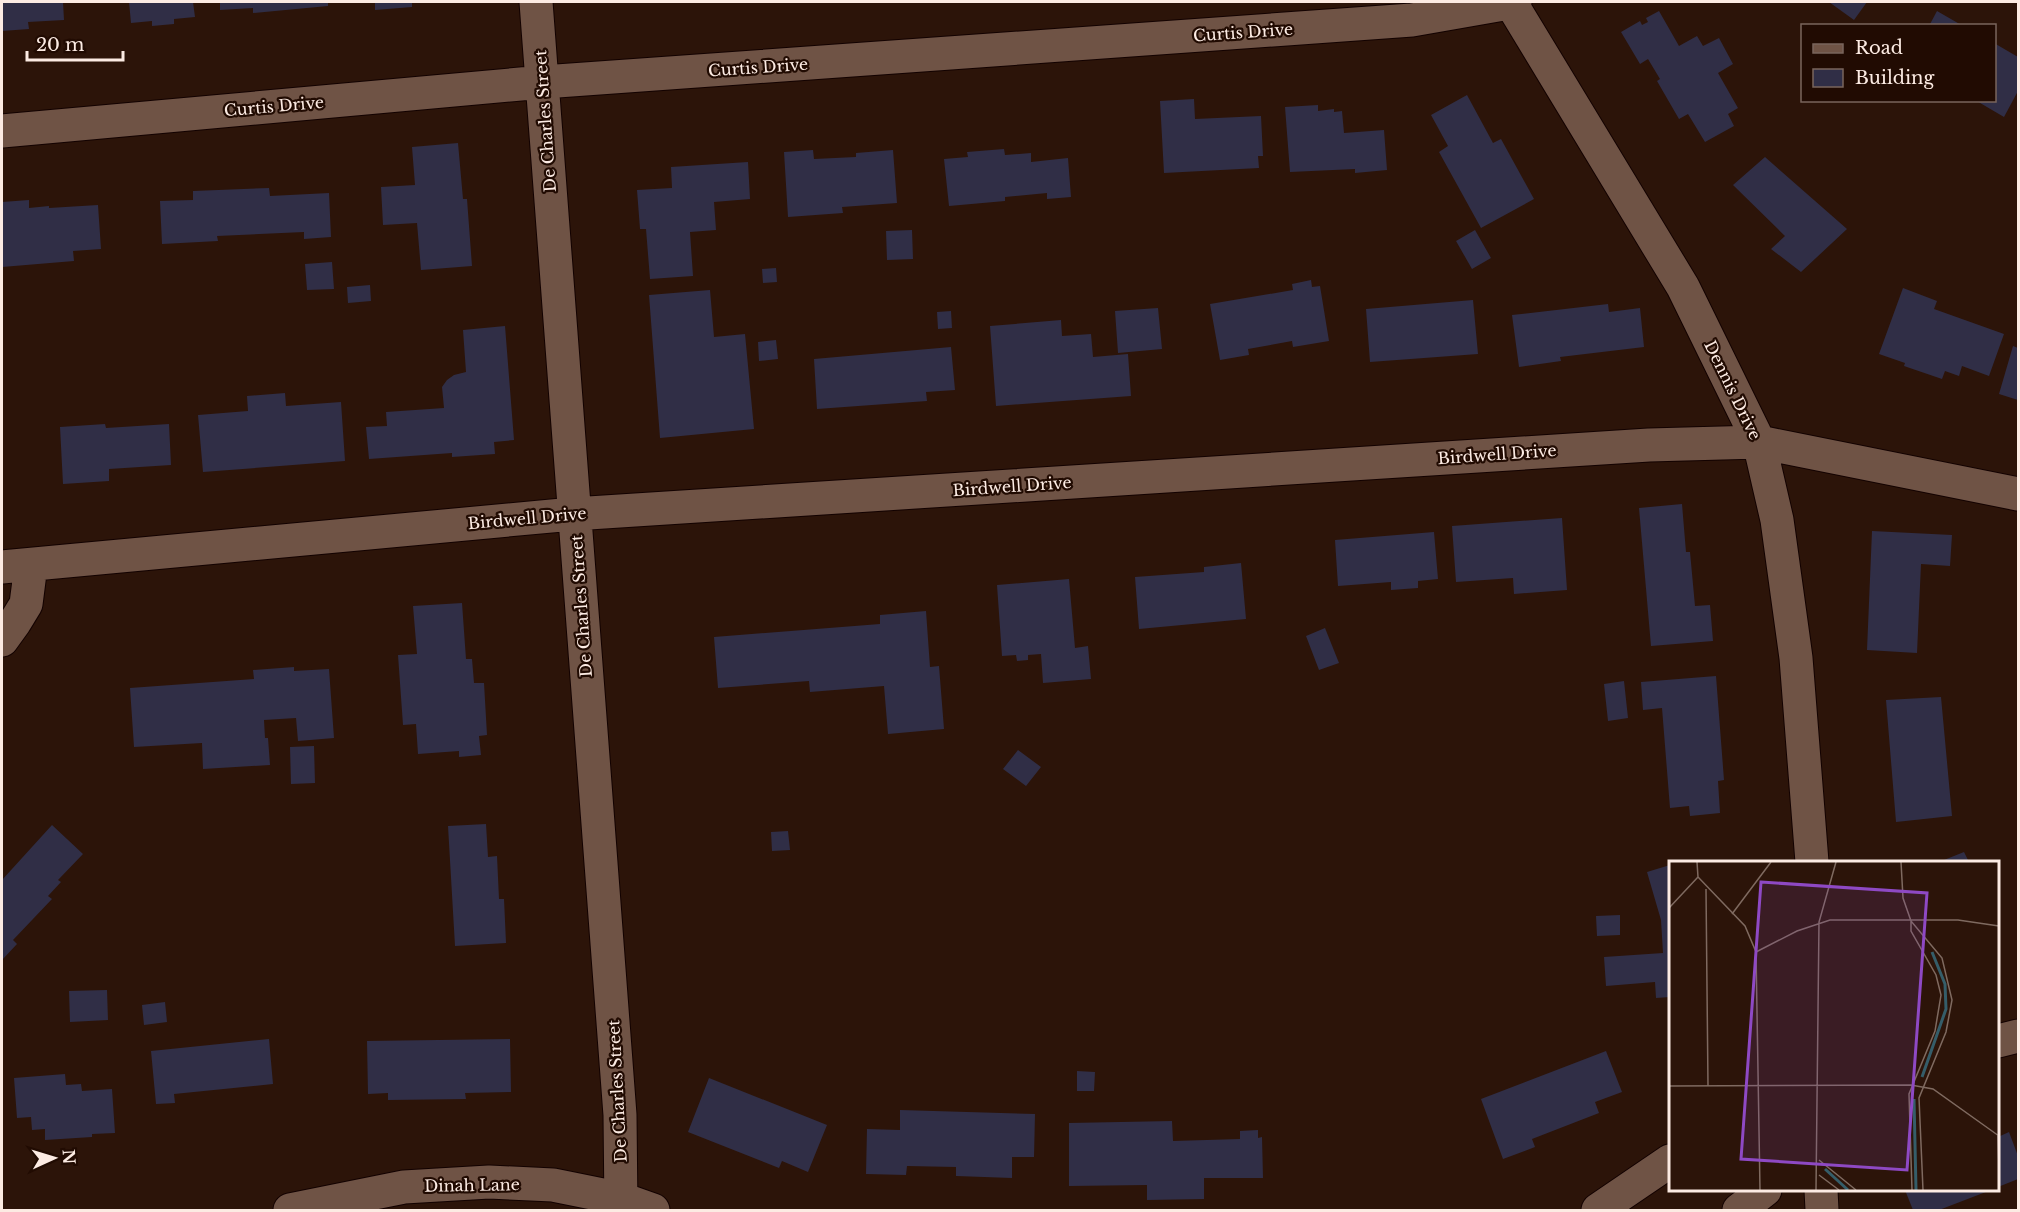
<svg xmlns="http://www.w3.org/2000/svg" width="2020" height="1212" viewBox="0 0 2020 1212" font-family="'Libre Baskerville',serif">
	<rect width="100%" height="100%" fill="#2c1409"/>
	<!-- building -->
	<path fill="#302e46" d="M2,2h61l1,18 -36,2 1,7 -27,2z
		M129,2h64l2,15 -21,2v5l-22,2v-5l-21,2z
		M220,2h108v4l-75,7v-5l-33,2z
		M375,2h37v5l-37,3z
		M1829,2h38l-13,18z
		M1659,11l20,35 18,-10 6,10 16,-8 14,26 -15,9 20,35 -10,6 6,12 -29,16 -17,-28 -9,5 -22,-38 3,-2 -12,-20 -8,5 -19,-32 19,-11 2,4 6,-3 -2,-4z
		M1937,11l26,15h-34z
		M1994,43l24,14v34l-14,26 -29,-17h19z
		M1467,95l26,48 8,-4 33,60 -53,29 -42,-76 9,-6 -17,-31z
		M1194,99l1,20 66,-3 2,40h-5l1,12 -95,5 -4,-72z
		M1318,105v6l16,-2v3l8,-1 2,22 40,-3 3,40 -32,3v-4l-65,3 -5,-65z
		M458,143l5,56h4l5,67 -51,4 -4,-47 -34,2 -2,-38 34,-2 -3,-38z
		M1004,149l1,6 26,-2v9l37,-4 3,39 -24,2v-6l-42,4v4l-56,5 -5,-47 24,-2 -1,-5z
		M813,150l1,9 42,-2v-4l37,-3 4,53 -55,4 1,6 -55,4 -4,-65z
		M1765,157l82,72 -46,43 -30,-23 14,-13 -52,-51z
		M748,162l2,37 -36,3 2,28 -26,2 3,44 -43,3 -4,-50h-6l-3,-39 35,-2 -1,-21z
		M269,188l1,8 59,-3 2,44 -27,2v-7l-87,4 1,5 -56,3 -2,-43 33,-1v-9z
		M29,200v8l20,-2v2l49,-3 3,44 -28,2 1,10 -72,6v-65z
		M912,230l1,29 -26,1 -1,-29z
		M1475,230l16,28 -19,11 -16,-28z
		M332,262l2,27 -27,1 -2,-26z
		M776,268l1,14 -14,1 -1,-14z
		M1311,280l1,7 8,-1 9,55 -36,6 -1,-6 -44,8 1,6 -29,5 -10,-56 83,-14 -1,-6z
		M370,285l1,16 -23,2 -1,-16z
		M1903,288l34,13 -3,8 70,25 -15,42 -27,-10 -3,10 -14,-5 -3,8 -38,-13 1,-3 -26,-9z
		M710,290l4,47 31,-3 9,95 -94,9 -11,-143z
		M1473,300l5,54 -108,8 -4,-53z
		M1608,304l1,8 31,-4 4,39 -84,10 1,4 -42,6 -7,-52z
		M1158,308l4,41 -44,4 -3,-42z
		M951,311l1,17 -14,1 -1,-17z
		M1061,320l1,16 29,-2 2,23 35,-3 3,42 -135,10 -6,-80z
		M505,326l9,114 -20,2 1,12 -43,3v-4l-83,6 -3,-32 21,-1 -1,-14 58,-4 -2,-21 5,-7 7,-5 12,-3 -3,-42z
		M776,340l2,19 -19,2 -1,-19z
		M2013,346l5,2v52l-19,-6z
		M951,347l4,43 -29,2 1,9 -110,8 -3,-50z
		M285,393l1,13 55,-4 4,59 -142,11 -5,-57 50,-4 -1,-15z
		M105,424l1,4 63,-4 2,41 -62,4v12l-46,3 -3,-57z
		M1682,504l4,48h4l5,54 15,-1 3,36 -62,5 -12,-138z
		M1562,518l5,72 -53,4 -1,-16 -57,4 -4,-56z
		M1872,531l80,4 -2,31 -29,-2 -4,89 -50,-3z
		M1434,532l4,47 -20,2v7l-27,2v-8l-53,4 -3,-46z
		M1241,563l5,56 -107,10 -4,-52 69,-5v-5z
		M1069,579l6,69 13,-2 3,33 -48,4 -2,-29 -13,1v5l-11,1 -1,-6 -14,1 -5,-71z
		M462,603l4,56h6l2,24h10l3,52 -8,1 2,19 -22,2v-6l-41,3 -2,-30 -13,1 -5,-70 19,-1 -4,-48z
		M926,611l4,56 9,-1 5,63 -56,5 -4,-48 -74,6 -1,-11 -91,7 -4,-51 166,-13v-9z
		M1325,628l14,35 -20,7 -13,-34z
		M294,667v4l35,-2 5,69 -36,3 -2,-23 -32,2 1,18h3l2,27 -67,4 -1,-26 -68,4 -4,-59 124,-9 -1,-9z
		M1716,676l8,104 -6,1 2,32 -30,3 -1,-10 -19,2 -8,-100 -19,2 -2,-28z
		M1624,681l4,37 -20,3 -4,-37z
		M1941,697l11,119 -56,6 -10,-122z
		M314,746l1,37 -24,1 -1,-37z
		M1018,750l23,17 -15,19 -23,-17z
		M486,824l2,33 9,-1 2,43h5l2,44 -51,3 -7,-120z
		M52,825l31,29 -25,26 3,2 -13,14 4,3 -39,41 4,4 -15,16v-80z
		M788,831l2,19 -18,1 -1,-19z
		M1964,852l5,10h-30z
		M1670,865v132l-14,1 -1,-16 -49,4 -2,-29 59,-4 -2,-33 -14,-48z
		M1620,915v20l-23,1 -1,-20z
		M107,990l1,30 -38,2 -1,-31z
		M165,1002l2,20 -23,3 -2,-20z
		M269,1039l4,45 -99,10 1,9 -19,1 -5,-53z
		M510,1039l1,53 -46,1 1,6 -78,1v-7l-20,1 -1,-53z
		M1606,1051l16,41 -27,10 4,11 -67,26 3,8 -32,12 -22,-60z
		M1077,1071l18,1 -1,19h-17z
		M65,1074l1,11 15,-1 1,7 30,-2 3,44 -23,1v3l-47,3v-11l-13,1 -1,-13 -14,1 -3,-40z
		M709,1078l118,47 -19,47 -26,-11 -3,7 -91,-36z
		M900,1110l135,4 -1,43h-22v21l-56,-2v-9l-49,-1 -1,9 -40,-1 1,-45 33,1z
		M1172,1121l1,20 67,-2v-8l18,-1v8l4,-1 1,41h-59v21l-57,1v-15l-78,1v-63z
		M2009,1132l9,24v23l-20,8v-50z
		M1905,1190h86l-52,20h-26z"/>
	<g fill="none" stroke-linecap="round" stroke-linejoin="round">
		<defs>
			<path id="minor" d="M536,2l84,1113 1,95
				M1511,3l172,284 76,155 18,78 19,138 16,204
				M2,131l541,-49 869,-62 103,-18
				M2,567l571,-53 1076,-69 110,-3 259,52
				M2,640l13,-18 11,-18 5,-39
				M1998,1041l20,-5
				M1821,1190l1,20
				M290,1210l114,-23 85,-5 64,3 69,14 31,11
				M1598,1210l72,-49
				M1739,1210l26,-20"/>
		</defs>
		<!-- minor casing -->
		<use href="#minor" stroke="#130200" stroke-width="35"/>
		<!-- minor -->
		<use href="#minor" stroke="#6f5345" stroke-width="33"/>
	</g>
	<g text-anchor="middle" dominant-baseline="central" stroke-width="4.5" stroke-linejoin="round" paint-order="stroke">
		<!-- street labels -->
		<g font-size="16" fill="#fcebe3" stroke="#210b02">
			<text transform="translate(1243 32) rotate(-4)">Curtis Drive</text>
			<text transform="translate(758 67) rotate(-4)">Curtis Drive</text>
			<text transform="translate(274 106) rotate(-5)">Curtis Drive</text>
			<text transform="translate(545 121) rotate(-94)">De Charles Street</text>
			<text transform="translate(1733 390) rotate(64)">Dennis Drive</text>
			<text transform="translate(1497 454) rotate(-4)">Birdwell Drive</text>
			<text transform="translate(1012 486) rotate(-4)">Birdwell Drive</text>
			<text transform="translate(527 518) rotate(-5)">Birdwell Drive</text>
			<text transform="translate(581 606) rotate(-94)">De Charles Street</text>
			<text transform="translate(617 1091) rotate(-93)">De Charles Street</text>
			<text transform="translate(472 1185) rotate(-1)">Dinah Lane</text>
		</g>
	</g>
	<!-- overview -->
	<g transform="translate(1669 861)">
		<rect width="330" height="330" fill="#2c1409"/>
		<path fill="none" stroke="#355d69" stroke-width="3" d="M253,216l24,-68 -1,-25 -13,-32M245,238l2,91M156,308l23,21"/>
		<path fill="none" stroke="#7f6a60" stroke-width="1.5" d="M28,1l1,15 47,49 11,26 4,238M232,1l2,36 8,23M37,28l2,197M0,47l29,-31M63,53l39,-52M87,91l41,-21 33,-11h128l41,6M0,225l242,-1 22,4 66,47M329,275l1,32M150,299l37,30M150,314l20,15M147,329l3,-268 17,-60M243,329l-3,-96 26,-63 6,-36 -5,-20 -25,-44v-10l31,37 10,42 -6,32 -27,66 4,92"/>
		<path fill="#8e49c4" fill-opacity="0.15" stroke="#8e49c4" stroke-width="3" d="M92,21l166,11 -20,277 -166,-11z"/>
		<rect width="330" height="330" fill="none" stroke="#fcebe3" stroke-width="3"/>
	</g>
	<!-- border -->
	<rect width="2020" height="1212" fill="none" stroke="#fcebe3" stroke-width="6"/>
	<!-- legend -->
	<rect x="1801" y="24" width="195" height="78" fill="#210b02" stroke="#79655c" stroke-width="1.5"/>
	<rect x="1813" y="44" width="30" height="9" fill="#6f5345" stroke="#79655c" stroke-width="1.5"/>
	<text x="1855" y="54" font-size="18" fill="#fcebe3">Road</text>
	<rect x="1813" y="69" width="30" height="18" fill="#302e46" stroke="#79655c" stroke-width="1.5"/>
	<text x="1855" y="84" font-size="18" fill="#fcebe3">Building</text>
	<!-- north arrow -->
	<g transform="translate(54 1158) rotate(86)" stroke="#210b02" stroke-width="4.5" paint-order="stroke">
	<path d="M0-4.5L10 22L0 15L-10 22Z" fill="#fcebe3"/>
	<text y="-9" font-size="16" font-weight="bold" text-anchor="middle" fill="#fcebe3">N</text>
	</g>
	<!-- scale -->
	<path d="M27 51v9h96v-9" fill="none" stroke="#fcebe3" stroke-width="3"/>
	<text x="36" y="51" font-size="18" fill="#fcebe3" stroke="#210b02" stroke-width="4.5" paint-order="stroke">20 m</text>
</svg>
